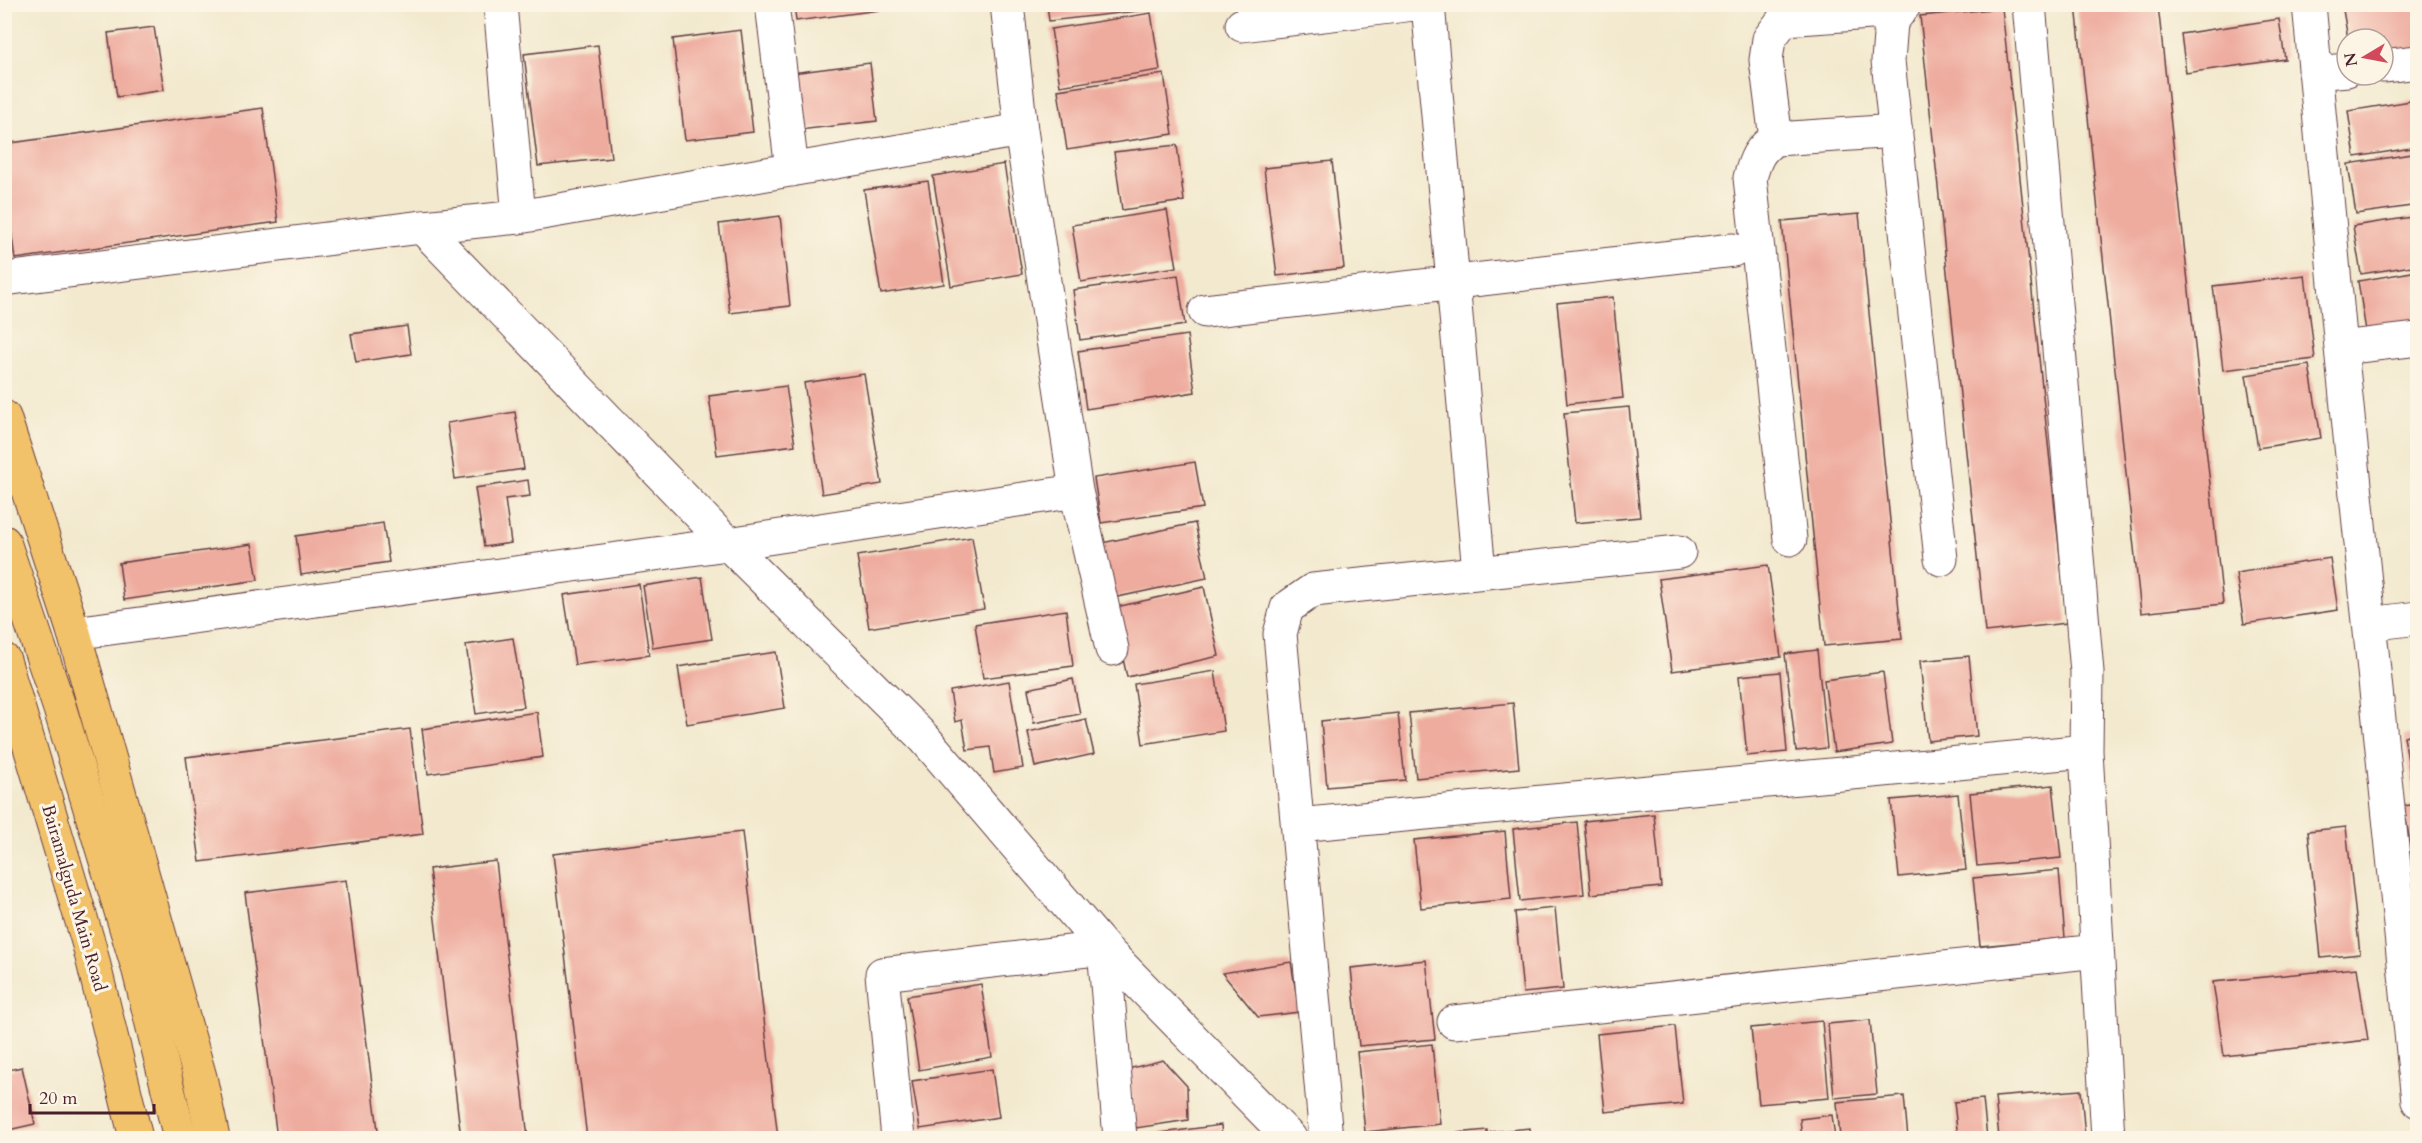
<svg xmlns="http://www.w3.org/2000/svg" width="2422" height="1143" viewBox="0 0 2422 1143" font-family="Cardo,serif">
	<rect width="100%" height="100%" fill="#fcf5e5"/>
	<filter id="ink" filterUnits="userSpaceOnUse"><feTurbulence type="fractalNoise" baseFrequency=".0167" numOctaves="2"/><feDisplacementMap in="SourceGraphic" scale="12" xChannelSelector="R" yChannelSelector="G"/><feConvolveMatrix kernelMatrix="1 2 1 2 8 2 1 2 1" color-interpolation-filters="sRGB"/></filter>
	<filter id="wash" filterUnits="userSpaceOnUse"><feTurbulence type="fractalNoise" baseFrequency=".008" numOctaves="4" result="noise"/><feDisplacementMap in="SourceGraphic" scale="24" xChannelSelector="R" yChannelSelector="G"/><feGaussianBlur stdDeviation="1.35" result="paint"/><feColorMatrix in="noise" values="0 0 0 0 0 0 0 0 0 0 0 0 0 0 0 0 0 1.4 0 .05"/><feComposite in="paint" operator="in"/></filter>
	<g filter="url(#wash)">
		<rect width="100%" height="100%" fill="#f2e9ce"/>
		<g id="blocks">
			<!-- building -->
			<path fill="#eeac9f" d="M794,4h108v3l-106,14z
				M1047,4h107l1,5 -106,12z
				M2342,4h76v45l-35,5v-15h-35z
				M2076,5h82l65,599 -82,9z
				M2002,8l65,615 -82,9 -65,-616z
				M1151,13l9,57 -100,16 -9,-57z
				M2279,19l6,40 -99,14 -5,-39z
				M154,27l10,63 -47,7 -9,-64z
				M741,30l12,102 -68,8 -12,-101z
				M598,45l13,113 -73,8 -14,-112z
				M870,63l7,58 -78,9 -7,-57z
				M1164,74l9,60 -106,16 -9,-60z
				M2417,100l1,47 -63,10 -7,-46z
				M263,108l15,114 -263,37 -11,-82v-33z
				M1177,145l7,56 -62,9 -8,-58z
				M2418,153v52l-62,9 -8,-50z
				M1332,161l12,107 -67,8 -13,-108z
				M1004,164l18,110 -71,12 -18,-110z
				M928,181l16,103 -63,10 -17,-104z
				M1167,210l10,57 -96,15 -9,-57z
				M1859,214l43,425 -78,7 -42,-425z
				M780,216l10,90 -60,7 -11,-89z
				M2418,216v49l-57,9 -8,-48z
				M2418,271v52l-52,8 -8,-50z
				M1178,275l7,50 -105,15 -7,-50z
				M2305,275l10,84 -92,11 -10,-84z
				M1613,297l10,101 -56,6 -10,-101z
				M407,326l4,28 -55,8 -5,-28z
				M1187,335l8,57 -109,17 -8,-58z
				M2309,365l12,73 -63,10 -12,-73z
				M864,374l18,110 -60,10 -18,-111z
				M786,386l9,59 -78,10 -8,-59z
				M1629,407l11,110 -65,6 -11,-110z
				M515,412l9,57 -69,10 -8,-56z
				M1195,462l8,46 -102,15 -7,-45z
				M528,480l2,16 -25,3 6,44 -27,4 -9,-59z
				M383,523l6,39 -88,13 -5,-39z
				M1195,523l12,55 -94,20 -11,-55z
				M972,537l12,72 -115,19 -12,-72z
				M252,544l6,36 -134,20 -5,-37z
				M2330,558l8,52 -94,14 -8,-51z
				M1768,565l13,92 -109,14 -13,-92z
				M702,577l10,62 -59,9 -10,-62z
				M639,584l10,71 -74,10 -11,-70z
				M1204,587l15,69 -92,21 -15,-69z
				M1066,610l7,56 -90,12 -8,-54z
				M513,638l11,69 -48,7 -10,-69z
				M1817,650l10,98 -31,3 -11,-97z
				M776,652l9,56 -98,16 -9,-57z
				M1969,656l8,80 -49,5 -8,-80z
				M1215,671l9,60 -81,13 -9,-60z
				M1780,672l7,80 -40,4 -8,-80z
				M1883,672l9,72 -58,8 -10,-72z
				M1073,679l7,35 -46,9 -6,-34z
				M1009,681l14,87 -29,5 -4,-26 -23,3 -5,-30 -7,2 -5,-31z
				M1513,703l6,65 -103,10 -7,-65z
				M537,712l6,45 -115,17 -6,-45z
				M1398,713l7,67 -78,7 -6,-66z
				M1086,719l8,35 -59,13 -7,-35z
				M410,729l13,105 -223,28 -14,-105z
				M2418,733v64l-4,1 -10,-62z
				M2053,785l8,73 -84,8 -7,-73z
				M1958,794l8,76 -67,7 -8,-77z
				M2418,804v70h-3l-11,-68z
				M1654,814l7,73 -70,7 -7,-73z
				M1577,822l7,72 -64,7 -7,-72z
				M2346,827l14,127 -39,4 -13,-127z
				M1505,831l6,68 -90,9 -7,-68z
				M742,832l36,306h-191l-34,-284z
				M496,861l32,277h-67l-32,-269z
				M2059,870l6,68 -85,8 -7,-68z
				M346,880l33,258h-102l-32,-245z
				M1555,908l8,81 -40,4 -8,-81z
				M1426,960l9,79 -76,7 -8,-78z
				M1291,962l8,50 -41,5 -36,-44z
				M2357,968l11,72 -144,16 -11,-74z
				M981,984l11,73 -73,13 -12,-74z
				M1870,1020l7,74 -43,4 -6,-74z
				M1822,1021l7,77 -70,6 -8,-76z
				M1675,1026l8,78 -78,8 -8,-78z
				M1432,1044l8,80 -75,8 -8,-80z
				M1163,1060l24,26 1,34 -52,8 -8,-59z
				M22,1067l13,57 -31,7v-60z
				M992,1069l7,48 -79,12 -8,-48z
				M2081,1090l4,48h-86l-4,-41z
				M1904,1096l4,42h-68l-3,-36z
				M1983,1099l4,39h-29l-4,-36z
				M1832,1115l3,23h-33l-2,-19z
				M1221,1125l1,13h-83v-2z
				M1530,1128l1,10h-39l-1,-6z
				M1487,1130v8h-41v-4z"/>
		</g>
	</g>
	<g filter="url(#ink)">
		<use href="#blocks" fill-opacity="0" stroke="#633d43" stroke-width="1.5"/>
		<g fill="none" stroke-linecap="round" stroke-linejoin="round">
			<defs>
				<path id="minor" d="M500,4l19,213
					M772,4l20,166
					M1007,4l14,126 55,361 36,158
					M1428,4l51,568
					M1905,4l-14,18 -3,39 53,498
					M2029,4l58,668 -1,79 22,387
					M2309,4l32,344 77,753
					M1242,25l172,-21
					M2383,66l35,-4
					M2315,73l32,-3
					M1776,139l-10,-79 3,-21 15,-20 116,-8
					M422,227l306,317 197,195 179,209 186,190
					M4,279l418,-52 97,-10 502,-87
					M1205,311l528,-61
					M2341,348l77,-9
					M1790,539l-40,-361c5,-18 9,-30 26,-39l120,-8
					M2369,624l49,-6
					M74,633l654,-89 348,-53
					M1298,825l788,-74
					M1454,1022l643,-71
					M898,1138l-16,-164 222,-26 16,190
					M1326,1138l-46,-504 7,-26 26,-18 366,-38"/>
				<path id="major" d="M4,417l70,216 126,444 13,61
					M4,660l85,285 47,193"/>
				<path id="highway" d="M4,542l56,167 79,262 41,167"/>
			</defs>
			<!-- minor casing -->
			<use href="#minor" stroke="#633d43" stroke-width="35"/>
			<!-- major casing -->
			<use href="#major" stroke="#633d43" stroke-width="35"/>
			<!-- highway casing -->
			<use href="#highway" stroke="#633d43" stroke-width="35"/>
			<!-- minor -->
			<use href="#minor" stroke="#fff" stroke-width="33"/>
			<!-- major -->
			<use href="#major" stroke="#f2c26a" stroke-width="33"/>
			<!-- highway -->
			<use href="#highway" stroke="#f2c26a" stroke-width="33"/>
		</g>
	</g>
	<g text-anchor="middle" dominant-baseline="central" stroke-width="6" stroke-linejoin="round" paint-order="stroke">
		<!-- street labels -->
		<g font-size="18" fill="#4a1f2b" stroke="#fcf5e5">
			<text transform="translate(74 898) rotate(74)">Bairamalguda Main Road</text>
		</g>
	</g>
	<!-- margin -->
	<rect width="2422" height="1143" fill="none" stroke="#fcf5e5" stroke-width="24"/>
	<!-- north arrow -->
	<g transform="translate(2365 57) rotate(260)"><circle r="28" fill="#fcf5e5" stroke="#b59f9b" stroke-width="1.5"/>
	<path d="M0-4.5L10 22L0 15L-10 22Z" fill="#d1495b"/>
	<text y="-9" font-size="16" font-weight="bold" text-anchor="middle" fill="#4a1f2b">N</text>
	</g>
	<!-- scale -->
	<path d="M30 1104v9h124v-9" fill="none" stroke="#4a1f2b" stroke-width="3"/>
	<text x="39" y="1104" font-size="18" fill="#4a1f2b" stroke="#fcf5e5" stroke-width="4.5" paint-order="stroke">20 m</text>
</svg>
